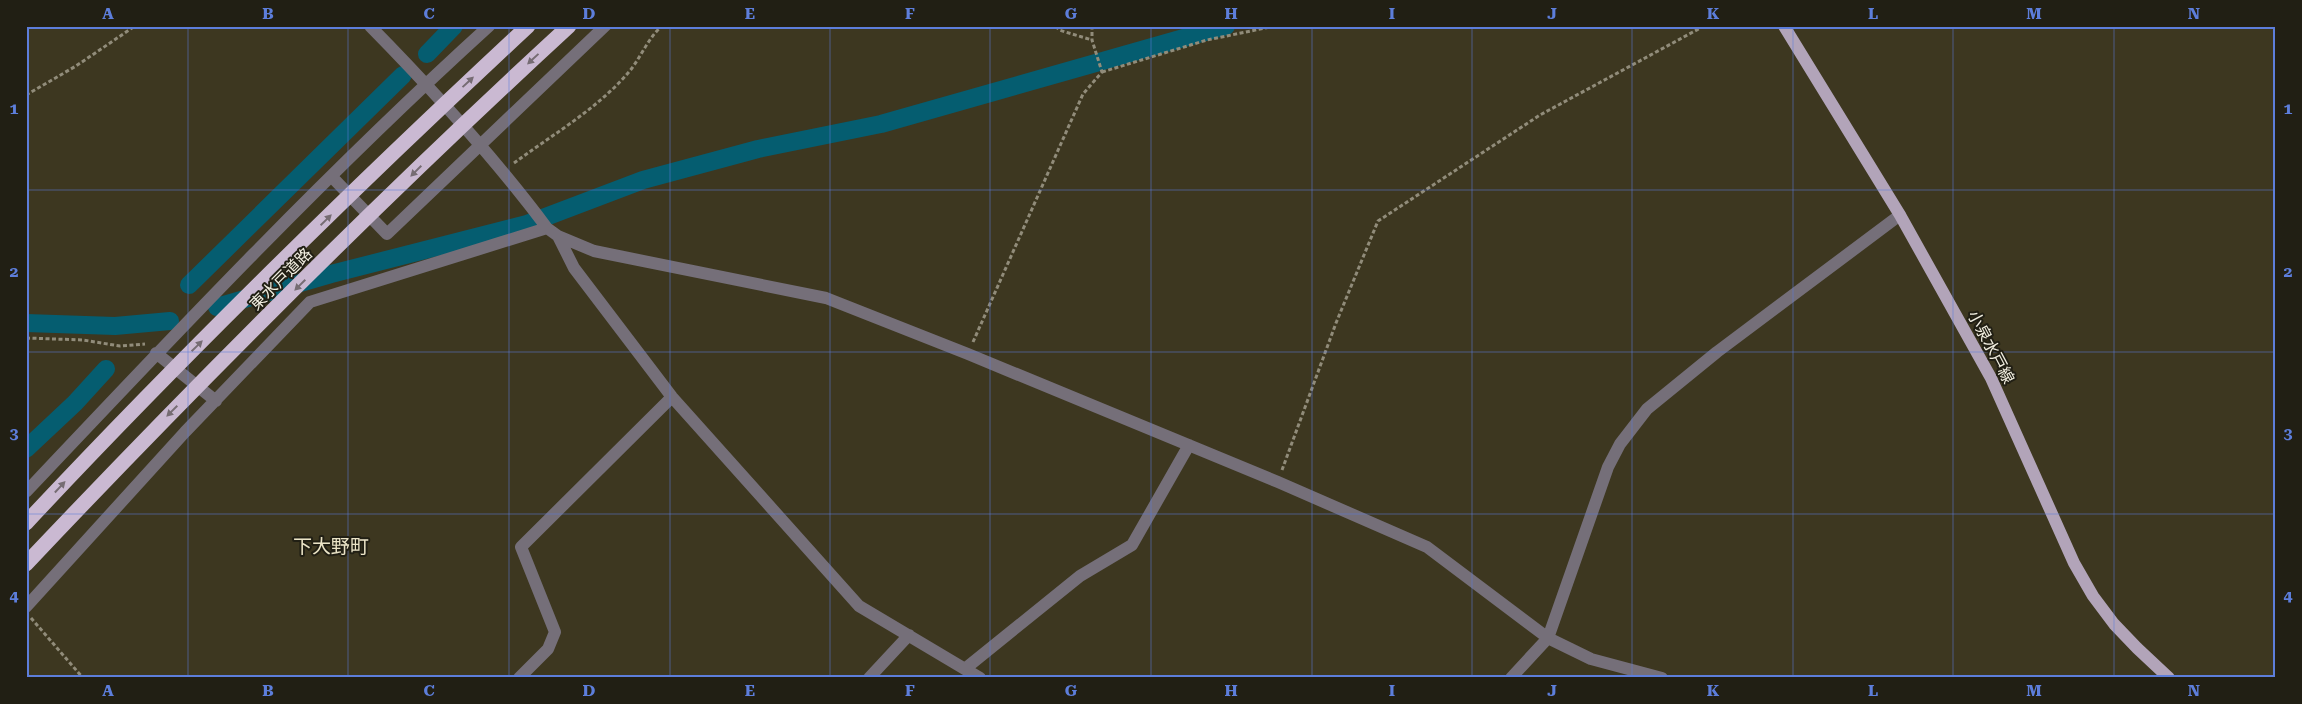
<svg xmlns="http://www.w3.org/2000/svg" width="2302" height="704" viewBox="0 0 2302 704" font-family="'Roboto Serif','Noto Sans JP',serif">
	<rect width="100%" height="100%" fill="#3d3720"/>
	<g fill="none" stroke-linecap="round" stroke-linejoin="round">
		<!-- canal -->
		<path stroke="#055d70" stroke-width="18" d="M427,54l27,-28
			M189,285l214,-210
			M217,307l114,-33 196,-50 116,-44 115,-31 123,-25 345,-98
			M26,323l89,3 55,-5
			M26,449l49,-46 31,-34"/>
		<!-- path -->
		<path stroke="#918c7a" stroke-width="3" stroke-dasharray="4 2.5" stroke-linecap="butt" d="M1056,26l3,4 33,10
			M1102,72l105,-32 68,-14
			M26,95l50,-29 59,-40
			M514,163c38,-28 83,-54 114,-90 13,-15 19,-34 34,-47
			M26,338l57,2 37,6 25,-2
			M973,342l110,-248 19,-22 -10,-32v-14
			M1282,470l54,-147 42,-102 162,-106 164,-89
			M31,618l52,60"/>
		<!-- minor -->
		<path stroke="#756f79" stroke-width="12" d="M370,26c63,64 123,130 177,202l11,8 36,15 232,47 142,56 310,128 149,65 121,91 43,21 71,19
			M332,177l55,57 218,-208
			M558,236l16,32 98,129 187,209 121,72
			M156,353l60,48
			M26,492c150,-159 301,-319 463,-466
			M26,607l159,-175 125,-130 237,-74
			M966,668l114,-92 52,-31 57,-100
			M519,678l29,-29 7,-17 -34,-85 151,-150
			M869,678l40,-43
			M1511,678l37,-40 60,-171 12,-23 27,-35 70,-57 183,-137"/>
		<!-- major -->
		<path stroke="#b2a4b9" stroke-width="12" d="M1784,26l116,189 91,163 83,185 19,33 21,28 23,24 32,30"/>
		<!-- highway -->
		<path stroke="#cab9d2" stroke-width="15" d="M26,523c161,-172 330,-337 502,-497
			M26,564c175,-185 356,-366 543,-538"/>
	</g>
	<!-- one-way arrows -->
	<defs><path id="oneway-solid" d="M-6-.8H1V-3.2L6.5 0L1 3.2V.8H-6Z" transform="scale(1.25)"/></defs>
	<g fill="#766c73">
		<use href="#oneway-solid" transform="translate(533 59) rotate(137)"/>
		<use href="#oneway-solid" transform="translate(468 82) rotate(-43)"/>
		<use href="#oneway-solid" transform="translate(416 171) rotate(135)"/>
		<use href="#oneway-solid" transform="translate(326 220) rotate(-44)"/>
		<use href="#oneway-solid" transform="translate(300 285) rotate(135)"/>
		<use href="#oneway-solid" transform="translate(197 346) rotate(-44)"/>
		<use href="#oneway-solid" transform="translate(172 411) rotate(135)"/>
		<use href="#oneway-solid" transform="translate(60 487) rotate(-47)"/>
	</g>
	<!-- grid -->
	<path fill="none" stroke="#5d7edb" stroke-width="1" stroke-opacity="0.55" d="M188,26v652M348,26v652M509,26v652M670,26v652M830,26v652M990,26v652M1151,26v652M1312,26v652M1472,26v652M1632,26v652M1793,26v652M1953,26v652M2114,26v652M26,190h2250M26,352h2250M26,514h2250"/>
	<g text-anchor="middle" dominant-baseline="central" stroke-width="4" stroke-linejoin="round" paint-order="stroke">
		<!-- street labels -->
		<g font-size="16" fill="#f2efe1" stroke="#211f14">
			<text transform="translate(281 279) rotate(-45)">東水戸道路</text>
			<text transform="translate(1991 347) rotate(62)">小泉水戸線</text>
		</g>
		<!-- quarter labels -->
		<g font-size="19" fill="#ebe4c7" stroke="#211f14">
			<text x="331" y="546">下大野町</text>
		</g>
	</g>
	<!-- border -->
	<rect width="2302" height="704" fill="none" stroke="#211f14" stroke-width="55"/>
	<rect x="28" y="28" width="2246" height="648" fill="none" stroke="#5d7edb" stroke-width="2"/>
	<g font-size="16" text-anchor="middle" font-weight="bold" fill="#5d7edb">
		<text x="108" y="19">A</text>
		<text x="268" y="19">B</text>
		<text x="429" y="19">C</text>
		<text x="589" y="19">D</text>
		<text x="750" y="19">E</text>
		<text x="910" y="19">F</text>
		<text x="1071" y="19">G</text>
		<text x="1231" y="19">H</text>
		<text x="1392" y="19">I</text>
		<text x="1552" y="19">J</text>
		<text x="1713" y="19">K</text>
		<text x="1873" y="19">L</text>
		<text x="2034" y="19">M</text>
		<text x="2194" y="19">N</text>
		<text x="14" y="114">1</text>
		<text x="2288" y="114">1</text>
		<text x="14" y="277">2</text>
		<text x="2288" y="277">2</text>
		<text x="14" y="439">3</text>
		<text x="2288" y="439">3</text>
		<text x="14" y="601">4</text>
		<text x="2288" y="601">4</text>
		<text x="108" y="696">A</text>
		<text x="268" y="696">B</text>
		<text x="429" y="696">C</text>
		<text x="589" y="696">D</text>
		<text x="750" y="696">E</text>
		<text x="910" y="696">F</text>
		<text x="1071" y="696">G</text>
		<text x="1231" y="696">H</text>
		<text x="1392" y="696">I</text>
		<text x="1552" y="696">J</text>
		<text x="1713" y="696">K</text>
		<text x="1873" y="696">L</text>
		<text x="2034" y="696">M</text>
		<text x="2194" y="696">N</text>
	</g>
</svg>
